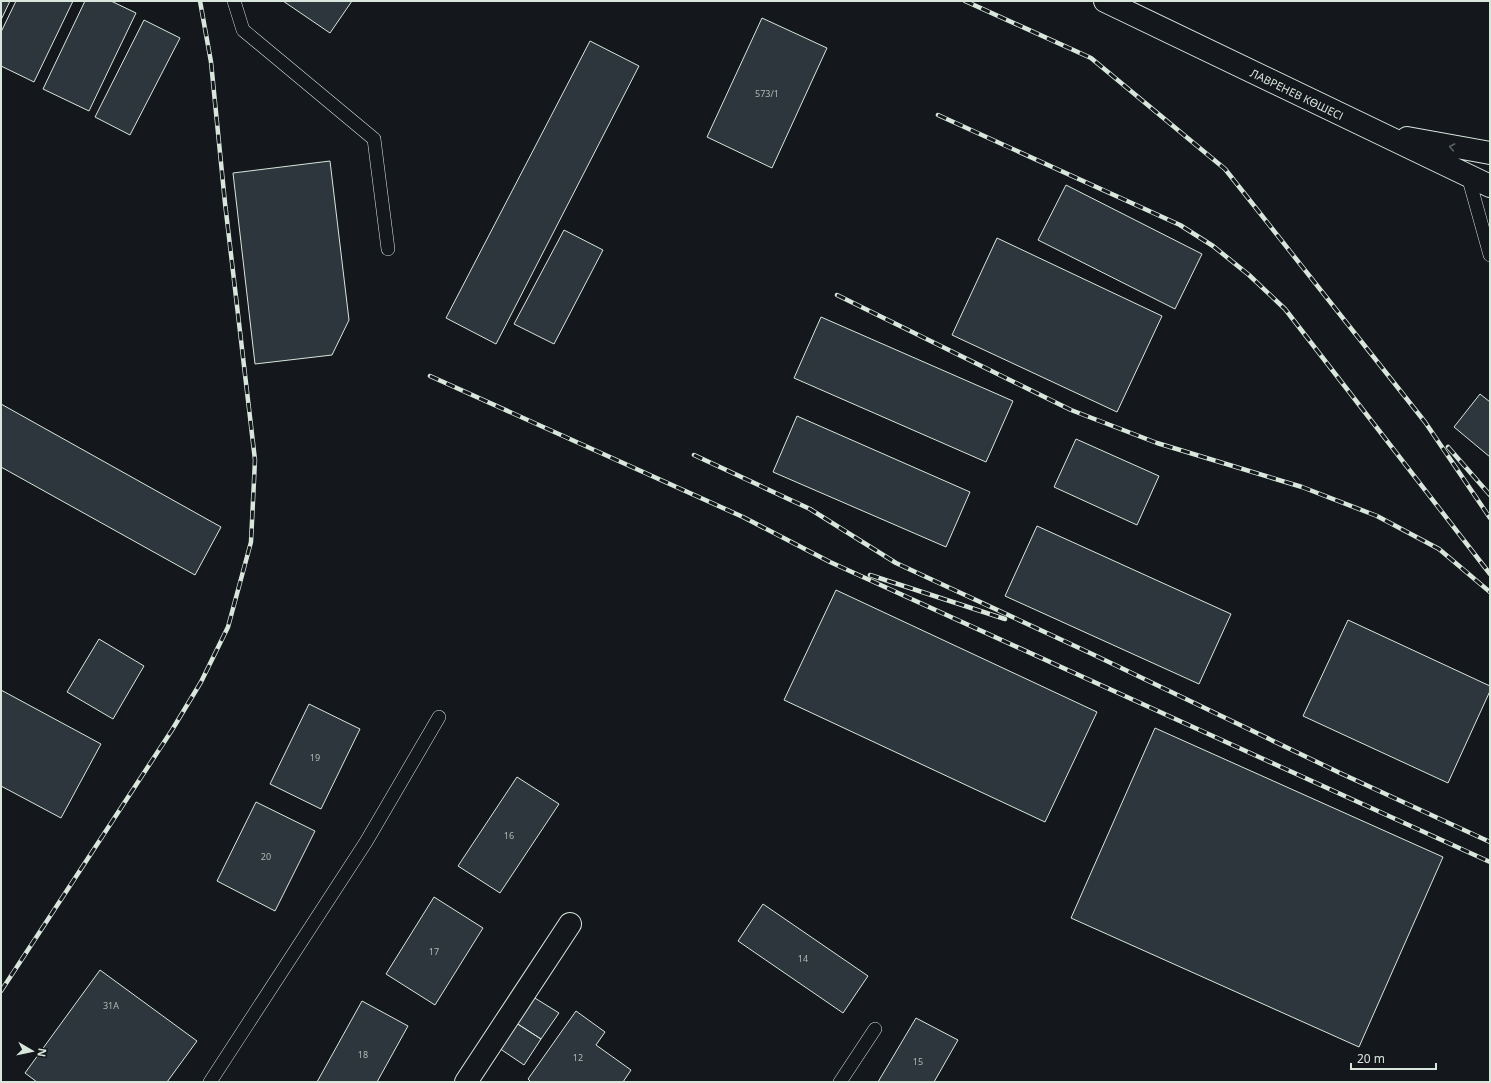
<svg xmlns="http://www.w3.org/2000/svg" width="1491" height="1083" viewBox="0 0 1491 1083" font-family="'Noto Sans',sans-serif">
	<rect width="100%" height="100%" fill="#14181c"/>
	<!-- building -->
	<path fill="#2c363c" stroke="#d8e6dc" d="M1,1h9l-9,19z
		M16,1h57l-39,81 -33,-16v-34z
		M85,1h26l25,12 -47,98 -46,-22z
		M283,1h69l-22,32z
		M762,18l65,30 -55,120 -65,-31z
		M144,20l36,18 -50,97 -35,-18z
		M590,41l49,25 -143,278 -50,-26z
		M330,161l19,159 -17,35 -77,9 -22,-191z
		M1066,185l136,69 -27,55 -137,-69z
		M564,230l39,20 -49,94 -40,-20z
		M997,238l165,78 -45,96 -165,-77z
		M821,317l192,84 -27,61 -192,-84z
		M1480,394l10,8v55l-36,-30z
		M1,404l220,123 -26,48 -194,-108z
		M797,416l173,76 -24,55 -173,-75z
		M1076,439l83,37 -22,49 -83,-38z
		M1037,526l194,88 -32,70 -194,-88z
		M836,590l261,122 -52,110 -261,-122z
		M1348,620l142,66v5l-42,92 -145,-67z
		M99,639l45,27 -31,53 -46,-27z
		M1,690l100,54 -40,74 -60,-32z
		M309,704l51,25 -39,80 -51,-25z
		M1155,728l288,129 -84,190 -288,-129z
		M517,777l42,27 -59,89 -42,-27z
		M256,802l59,29 -40,80 -58,-30z
		M434,897l49,31 -48,77 -49,-31z
		M763,904l105,72 -25,37 -105,-72z
		M100,970l97,71 -30,41h-130l-12,-9z
		M530,995l29,18 -18,26 -28,-18z
		M362,1001l46,25 -31,56h-60z
		M576,1011l29,21 -9,13 35,25 -8,12h-92l-3,-3z
		M916,1018l42,22 -24,42h-56z
		M513,1021l28,18 -17,26 -28,-19z"/>
	<g fill="none" stroke-linecap="round" stroke-linejoin="round">
		<defs>
			<path id="service" d="M234,1l9,29 131,109 14,110
				M1468,176l22,79
				M210,1082l156,-240 73,-125
				M840,1082l35,-53"/>
			<path id="minor" d="M466,1082l104,-158"/>
			<path id="primary" d="M1105,1l385,185
				M1407,138l83,15"/>
		</defs>
		<!-- service casing -->
		<use href="#service" stroke="#d8e6dc" stroke-width="14"/>
		<!-- minor casing -->
		<use href="#minor" stroke="#d8e6dc" stroke-width="24"/>
		<!-- primary casing -->
		<use href="#primary" stroke="#d8e6dc" stroke-width="24"/>
		<!-- service -->
		<use href="#service" stroke="#14181c" stroke-width="13"/>
		<!-- minor -->
		<use href="#minor" stroke="#14181c" stroke-width="22"/>
		<!-- primary -->
		<use href="#primary" stroke="#14181c" stroke-width="22"/>
		<defs>
			<path id="rail" d="M965,1l126,57 134,111 200,253 65,96
				M938,115l242,110 33,21 36,29 36,34 205,265
				M837,295l234,115 86,33 145,44 75,29 62,33 51,43
				M430,376l313,141 87,45 660,300
				M1448,447l42,48
				M694,455l116,54 86,54 194,90 250,120 150,69
				M870,575l135,44
				M1,991l171,-261 29,-48 27,-55 23,-85 4,-82 -30,-257 -14,-141 -11,-61"/>
		</defs>
		<!-- rail casing -->
		<use href="#rail" stroke="#d8e6dc" stroke-width="4.5"/>
		<!-- rail -->
		<use href="#rail" stroke="#14181c" stroke-width="3" stroke-dasharray="9" stroke-linecap="butt"/>
	</g>
	<!-- one-way arrows -->
	<defs><path id="oneway-chevron" d="M-2-3.5L2.5 0L-2 3.5" fill="none" stroke-width="1.6" stroke-linecap="round" stroke-linejoin="round"/></defs>
	<use stroke="#59605f" href="#oneway-chevron" transform="translate(1452 147) rotate(-169)"/>
	<g text-anchor="middle" dominant-baseline="central" stroke-width="3" stroke-linejoin="round" paint-order="stroke">
		<!-- number labels -->
		<g font-size="9" fill="#adbab4">
			<text x="767" y="93">573/1</text>
			<text x="315" y="757">19</text>
			<text x="509" y="835">16</text>
			<text x="266" y="856">20</text>
			<text x="434" y="951">17</text>
			<text x="803" y="958">14</text>
			<text x="111" y="1005">31А</text>
			<text x="363" y="1054">18</text>
			<text x="578" y="1057">12</text>
			<text x="918" y="1061">15</text>
		</g>
		<!-- street labels -->
		<g font-size="11" fill="#d8e6dc" stroke="#14181c">
			<text transform="translate(1297 94) rotate(26)">ЛАВРЕНЕВ КӨШЕСІ</text>
		</g>
	</g>
	<!-- border -->
	<rect width="1491" height="1083" fill="none" stroke="#d8e6dc" stroke-width="4"/>
	<!-- north arrow -->
	<g transform="translate(32 1051) rotate(99)" stroke="#14181c" stroke-width="3" paint-order="stroke">
	<path d="M0-3L7 15L0 10L-7 15Z" fill="#d8e6dc"/>
	<text y="-6" font-size="11" font-weight="bold" text-anchor="middle" fill="#d8e6dc">N</text>
	</g>
	<!-- scale -->
	<path d="M1351 1063v6h85v-6" fill="none" stroke="#d8e6dc" stroke-width="2"/>
	<text x="1357" y="1063" font-size="12" fill="#d8e6dc" stroke="#14181c" stroke-width="3" paint-order="stroke">20 m</text>
</svg>
